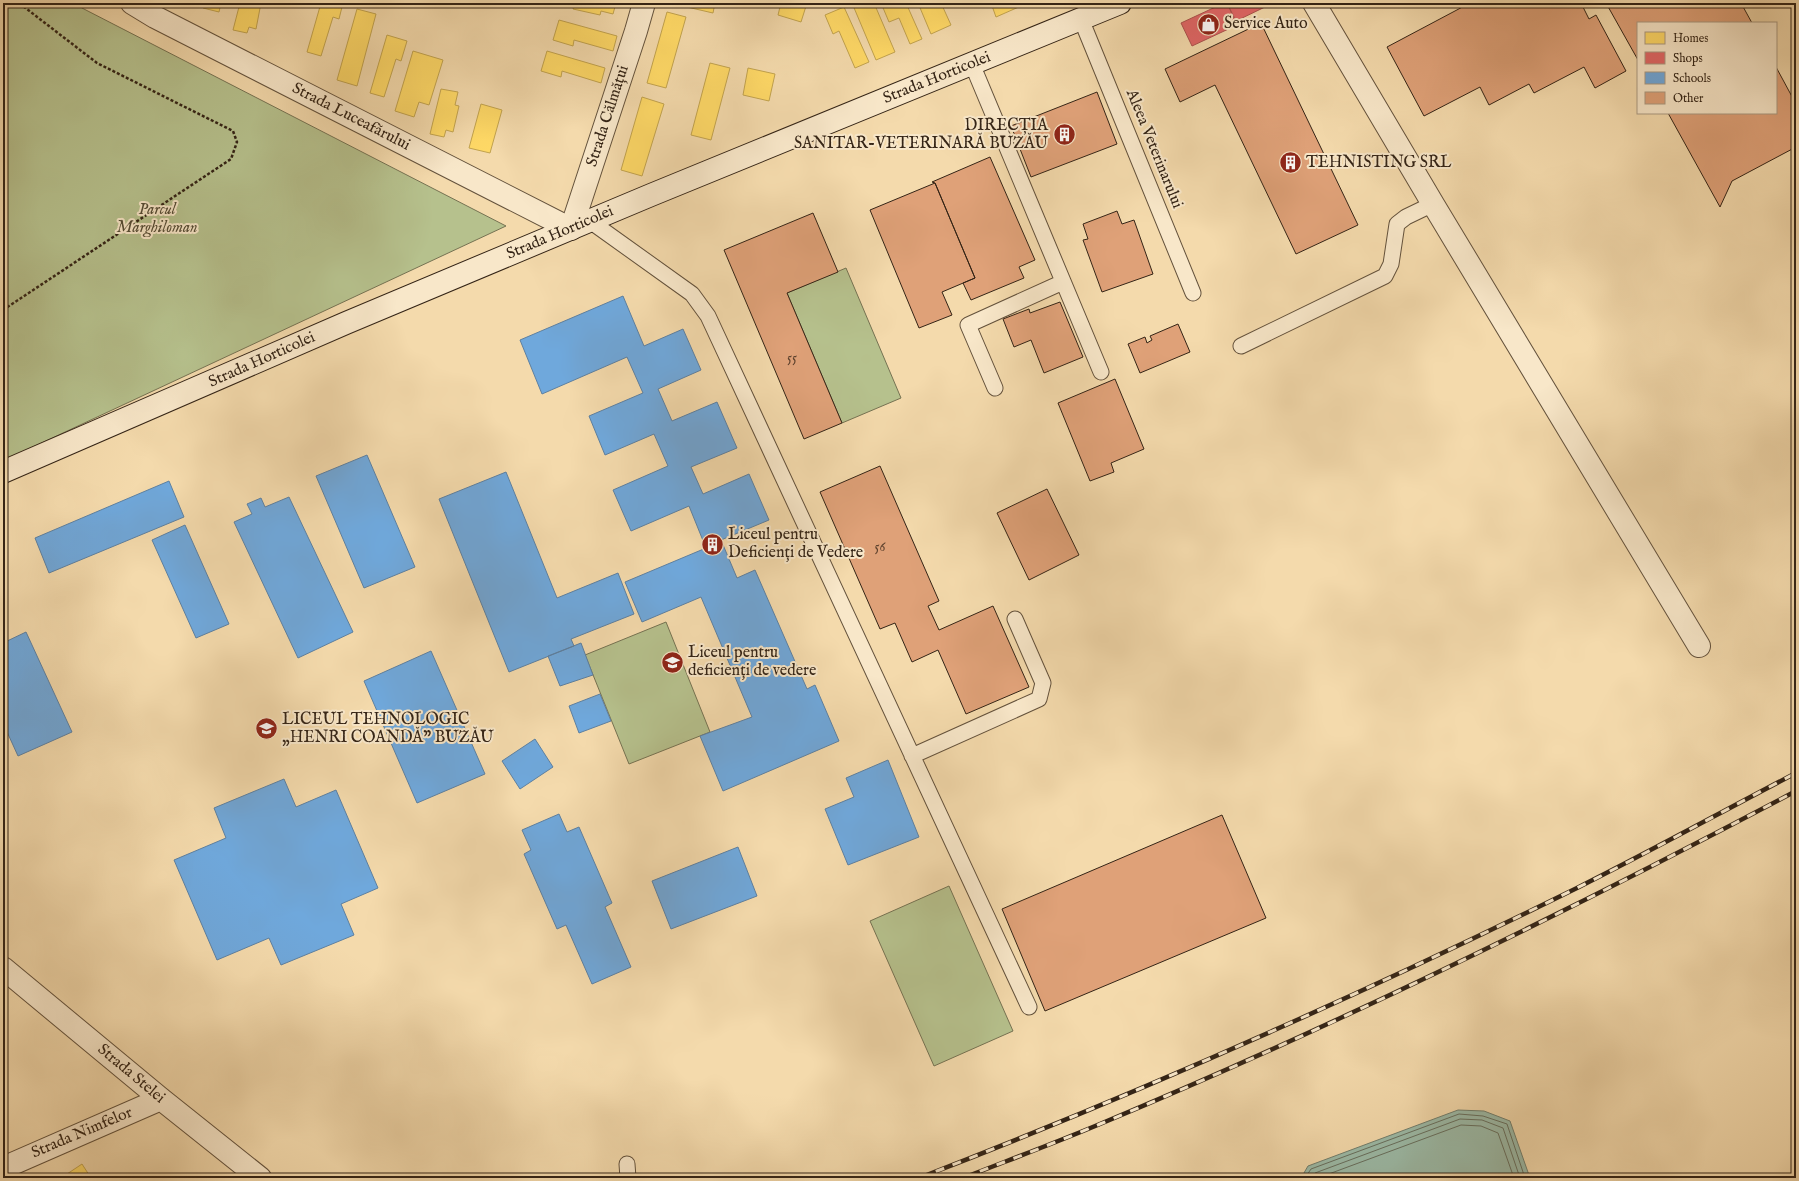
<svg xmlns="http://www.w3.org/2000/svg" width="1799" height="1181" viewBox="0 0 1799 1181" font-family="'IM FELL English',serif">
	<rect width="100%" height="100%" fill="#f4daac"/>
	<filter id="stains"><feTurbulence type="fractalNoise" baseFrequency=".005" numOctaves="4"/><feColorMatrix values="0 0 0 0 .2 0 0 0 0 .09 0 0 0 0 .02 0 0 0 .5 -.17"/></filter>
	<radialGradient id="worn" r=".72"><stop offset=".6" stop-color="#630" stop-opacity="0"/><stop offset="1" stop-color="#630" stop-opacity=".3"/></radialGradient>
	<!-- green -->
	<path fill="#b6c18d" stroke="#757252" d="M3,3h73l6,5 424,218 -503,235z
		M846,268l55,130 -59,25 -55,-130z
		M666,622l44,110 -81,32 -44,-109z
		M949,886l64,145 -79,35 -64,-145z"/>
	<!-- water -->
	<path fill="#9cbba8" stroke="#727f6e" d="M1458,1110l26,1 26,10 20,57h-229l7,-12z"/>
	<!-- homes -->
	<path fill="#ffd966" stroke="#c2a34e" d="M204,3h17l-2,9 -16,-4z
		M240,3h21l-5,26 -7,-2 -2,6 -14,-3z
		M321,3h22l-4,16 -6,-2 -12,39 -14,-4z
		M575,3h41l-3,11 -12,-3 -1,4 -27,-6z
		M688,3h27l-2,10 -26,-6z
		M781,3h26l-6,19 -23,-7z
		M852,3h22l21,49 -19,8z
		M881,3h25l16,36 -12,5 -11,-26 -10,4z
		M918,3h23l10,22 -20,9z
		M991,3h29l1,3 -25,11z
		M844,7l25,55 -14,6 -16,-37 -6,3 -8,-19z
		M357,9l19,5 -19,72 -20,-6z
		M667,12l19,5 -20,71 -19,-5z
		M559,20l58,16 -4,15 -39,-11 -1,6 -20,-6z
		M387,35l20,6 -6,20 -5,-2 -12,38 -14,-4z
		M413,51l30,9 -14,45 -10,-3 -5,15 -19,-6z
		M547,51l58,17 -4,15 -39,-12 -1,6 -20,-6z
		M710,63l20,5 -19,72 -20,-5z
		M748,68l27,6 -6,27 -26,-6z
		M441,89l17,3 -3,13 4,1 -6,26 -7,-2 -2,7 -14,-3z
		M642,97l22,7 -22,72 -21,-6z
		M481,104l21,6 -12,43 -21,-5z
		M82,1164l9,14h-21l-3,-4z"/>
	<!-- shops -->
	<path fill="#e06666" stroke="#ac524e" d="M1224,3h3l10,22 -45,21 -11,-23z
		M1227,3h38l2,3 -31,15z"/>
	<!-- schools -->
	<path fill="#6fa8dc" stroke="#5d80a1" d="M623,296l21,50 39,-17 18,41 -43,19 14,32 45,-19 20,46 -46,19 12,27 46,-20 20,46 -48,20 16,38 18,-8 52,119 8,-4 24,56 -116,50 -23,-55 52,-19 -51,-120 -59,25 -17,-40 81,-34 -17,-42 -58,25 -18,-41 55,-24 -14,-32 -49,21 -16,-39 54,-23 -16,-36 -85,37 -22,-54z
		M367,455l48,112 -51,21 -48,-112z
		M506,472l51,126 61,-25 16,41 -63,25 3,7 -65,26 -70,-173z
		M169,481l15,36 -135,56 -14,-35z
		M289,497l64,135 -55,26 -64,-136 18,-8 -5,-10 14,-6 4,9z
		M185,525l44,99 -33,14 -44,-98z
		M26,632l46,100 -54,24 -15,-33v-80z
		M581,643l12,32 -33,11 -12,-30z
		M431,651l54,123 -68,29 -53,-122z
		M600,694l11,27 -32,12 -10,-27z
		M535,739l18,28 -33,22 -18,-28z
		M888,760l31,77 -71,28 -23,-56 29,-12 -8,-19z
		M284,779l12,28 40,-17 42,98 -37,16 13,31 -73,30 -12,-27 -52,22 -43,-100 52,-22 -12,-30z
		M559,814l8,18 12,-5 33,76 -7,4 26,60 -39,17 -26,-59 -9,4 -33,-75 7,-4 -9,-20z
		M738,847l19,49 -86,33 -19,-48z"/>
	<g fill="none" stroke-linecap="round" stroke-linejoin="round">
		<!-- shore -->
		<path stroke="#68705f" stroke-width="1" d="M1305,1178l6,-9 148,-55 24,2 24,8 18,54
			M1311,1178l4,-5 145,-54 22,1 21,8 17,50
			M1318,1178l143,-53 20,1 17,7 16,45"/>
	</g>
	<!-- building -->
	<path fill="#dfa178" stroke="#342416" d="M1470,3h111l8,16 7,-4 30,56 -31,17 -11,-21 -50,26 -5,-9 -40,21 -9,-18 -56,29 -37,-69z
		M1606,3h135l11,20h-114v37z
		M1261,23l97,202 -62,29 -81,-169 -35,17 -15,-33z
		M1776,67l20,37v43l-64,34 -12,26 -52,-94h108z
		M1097,92l20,52 -86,33 -20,-51z
		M990,157l45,103 -16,7 5,11 -53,22 -8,-17 12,-5 -40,-95 -3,-1z
		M935,183l40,95 -33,14 10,23 -33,13 -49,-118z
		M1117,211l5,13 12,-4 19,54 -51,18 -19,-52 5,-1 -5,-15z
		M813,213l25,59 -51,21 55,130 -38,16 -80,-189z
		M1060,302l23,55 -39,16 -13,-33 -17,7 -11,-28 26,-10 1,4z
		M1178,324l12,28 -50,21 -12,-29 17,-7 2,6 5,-3 -2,-4z
		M1115,379l29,70 -33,14 3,9 -24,9 -32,-78z
		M880,466l59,135 -11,5 11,24 54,-24 36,81 -63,27 -28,-64 -26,12 -17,-39 -15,6 -60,-137z
		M1047,489l32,66 -50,25 -32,-67z
		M1222,815l44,103 -221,93 -43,-102z"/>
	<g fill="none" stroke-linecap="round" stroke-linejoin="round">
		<defs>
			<path id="lane" d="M1081,19l112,274
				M972,64l129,308
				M590,221l102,73 16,22 321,691
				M1241,346l144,-70 6,-12 6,-40 9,-7 27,-13
				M995,388l-27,-63 95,-43
				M912,756l127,-57 4,-16 -28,-64
				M627,1164l1,14"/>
			<path id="street" d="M132,3l23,14 416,212 65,-198 8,-28
				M1314,3l119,201 266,442
				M3,968l158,131 99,79
				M3,1168l158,-69"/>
			<path id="secondary" d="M3,472l343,-149 305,-128 469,-192"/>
		</defs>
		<!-- lane casing -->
		<use href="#lane" stroke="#64523c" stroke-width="17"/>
		<!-- street casing -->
		<use href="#street" stroke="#64523c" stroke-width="24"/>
		<!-- secondary casing -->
		<use href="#secondary" stroke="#342416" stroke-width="24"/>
		<!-- path -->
		<path stroke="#342416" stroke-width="2.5" stroke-dasharray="3 2" stroke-linecap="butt" d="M3,310l228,-151 6,-17 -4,-11 -136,-68 -78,-60"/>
		<!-- lane -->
		<use href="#lane" stroke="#f8e7c9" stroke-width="15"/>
		<!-- street -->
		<use href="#street" stroke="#f8e7c9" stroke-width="22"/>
		<!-- secondary -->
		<use href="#secondary" stroke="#f8e7c9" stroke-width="22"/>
		<defs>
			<path id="rail" d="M919,1178c223,-86 443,-184 658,-290 74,-37 146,-77 219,-115
				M963,1178c46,-18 92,-35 137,-54 238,-99 469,-213 696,-333"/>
		</defs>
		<!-- rail casing -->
		<use href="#rail" stroke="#342416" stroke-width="4.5"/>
		<!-- rail -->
		<use href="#rail" stroke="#f8e7c9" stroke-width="3" stroke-dasharray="9" stroke-linecap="butt"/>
	</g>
	<!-- icons -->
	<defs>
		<symbol id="shop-disc" viewBox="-11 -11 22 22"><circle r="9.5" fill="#8f2418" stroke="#f8e7c9"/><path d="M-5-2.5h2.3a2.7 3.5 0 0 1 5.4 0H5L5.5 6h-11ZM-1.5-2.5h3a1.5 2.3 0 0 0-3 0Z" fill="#fff"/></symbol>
		<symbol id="building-disc" viewBox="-11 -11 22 22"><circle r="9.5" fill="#8f2418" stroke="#f8e7c9"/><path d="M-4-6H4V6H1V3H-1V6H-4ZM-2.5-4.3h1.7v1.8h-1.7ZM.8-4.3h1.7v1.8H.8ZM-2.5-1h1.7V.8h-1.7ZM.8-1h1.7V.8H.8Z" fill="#fff"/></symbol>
		<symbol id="school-disc" viewBox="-11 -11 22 22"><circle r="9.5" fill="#8f2418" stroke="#f8e7c9"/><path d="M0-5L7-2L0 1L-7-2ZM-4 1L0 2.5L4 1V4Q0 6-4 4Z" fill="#fff"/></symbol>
	</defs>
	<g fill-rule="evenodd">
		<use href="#shop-disc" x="1196" y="12" width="25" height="25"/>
		<use href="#building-disc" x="1052" y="122" width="25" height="25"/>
		<use href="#building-disc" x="1278" y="150" width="25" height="25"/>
		<use href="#building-disc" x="700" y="532" width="25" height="25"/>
		<use href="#school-disc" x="660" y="650" width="25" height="25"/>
		<use href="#school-disc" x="254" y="716" width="25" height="25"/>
	</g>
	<g text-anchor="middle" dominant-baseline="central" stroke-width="4" stroke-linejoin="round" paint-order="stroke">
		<!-- number labels -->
		<g font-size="14" fill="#5f432e">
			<text x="792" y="358">55</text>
			<text x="880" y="547">56</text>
		</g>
		<!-- poi labels -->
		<g font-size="16" fill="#342416" stroke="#f8e7c9" text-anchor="start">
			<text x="1224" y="24">Service Auto</text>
			<text x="1048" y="126" text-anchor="end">DIRECŢIA<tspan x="1048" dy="18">SANITAR-VETERINARĂ BUZĂU</tspan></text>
			<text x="1306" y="163">TEHNISTING SRL</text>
			<text x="728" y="535">Liceul pentru<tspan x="728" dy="18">Deficienți de Vedere</tspan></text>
			<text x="688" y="653">Liceul pentru<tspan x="688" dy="18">deficienți de vedere</tspan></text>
			<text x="282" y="720">LICEUL TEHNOLOGIC<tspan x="282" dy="18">„HENRI COANDĂ” BUZĂU</tspan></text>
		</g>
		<!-- street labels -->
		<g font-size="16" fill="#342416" stroke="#f8e7c9">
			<text transform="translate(937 78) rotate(-22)">Strada Horticolei</text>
			<text transform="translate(608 116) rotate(-72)">Strada Călmățui</text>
			<text transform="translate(351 117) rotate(27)">Strada Luceafărului</text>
			<text transform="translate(1154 149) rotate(68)">Aleea Veterinarului</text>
			<text transform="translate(560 233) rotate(-23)">Strada Horticolei</text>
			<text transform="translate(262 360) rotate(-24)">Strada Horticolei</text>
			<text transform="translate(131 1074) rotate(40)">Strada Stelei</text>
			<text transform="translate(82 1133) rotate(-23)">Strada Nimfelor</text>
		</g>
		<!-- park labels -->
		<g font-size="16" font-style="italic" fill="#544b34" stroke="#f8e7c9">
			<text x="157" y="210">Parcul<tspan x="157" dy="18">Marghiloman</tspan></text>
		</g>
	</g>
	<!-- margin -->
	<rect width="1799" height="1181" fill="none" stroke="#f4daac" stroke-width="16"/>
	<rect x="4" y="4" width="1791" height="1173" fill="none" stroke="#342416" stroke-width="2"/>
	<rect x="8" y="8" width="1783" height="1165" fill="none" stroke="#342416"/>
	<!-- legend -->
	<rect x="1637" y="22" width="140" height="92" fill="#f8e7c9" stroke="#aa9981"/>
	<rect x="1645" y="32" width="20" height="12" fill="#ffd966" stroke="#aa9981"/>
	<text x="1673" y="42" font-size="12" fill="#342416">Homes</text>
	<rect x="1645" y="52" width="20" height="12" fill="#e06666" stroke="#aa9981"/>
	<text x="1673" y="62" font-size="12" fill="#342416">Shops</text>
	<rect x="1645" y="72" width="20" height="12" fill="#6fa8dc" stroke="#aa9981"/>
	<text x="1673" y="82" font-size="12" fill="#342416">Schools</text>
	<rect x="1645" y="92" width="20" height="12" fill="#dfa178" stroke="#aa9981"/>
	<text x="1673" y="102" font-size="12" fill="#342416">Other</text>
	<rect width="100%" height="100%" filter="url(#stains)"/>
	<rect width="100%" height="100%" fill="url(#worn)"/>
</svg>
